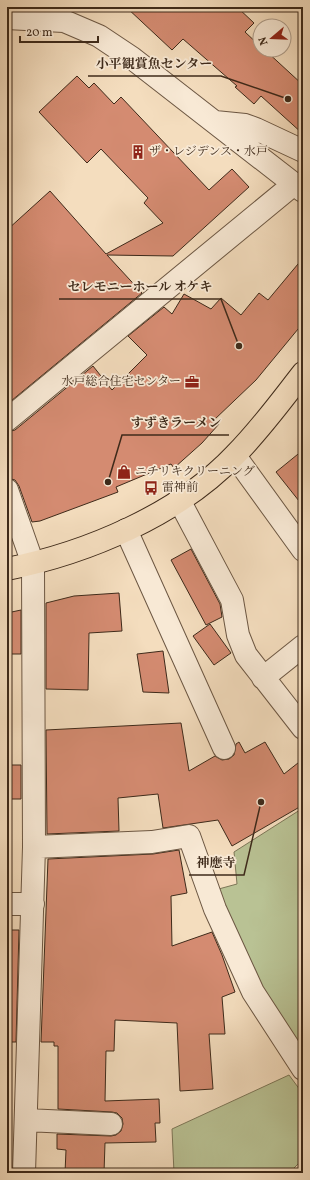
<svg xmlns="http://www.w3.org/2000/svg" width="310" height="1180" viewBox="0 0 310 1180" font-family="Vollkorn,'Noto Serif JP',serif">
	<rect width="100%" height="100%" fill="#f4ddbe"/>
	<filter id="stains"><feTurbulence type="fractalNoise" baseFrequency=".005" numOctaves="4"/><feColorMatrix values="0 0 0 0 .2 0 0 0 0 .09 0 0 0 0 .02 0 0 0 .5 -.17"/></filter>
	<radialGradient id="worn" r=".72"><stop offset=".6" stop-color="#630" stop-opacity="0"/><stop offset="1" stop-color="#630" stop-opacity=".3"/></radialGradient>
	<!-- green -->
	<path fill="#b9c294" stroke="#7c7657" d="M303,808v250l-49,-76 -39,-92 22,-6 -3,-32z
		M289,1075l14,19v65l-14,14h-115l-2,-44z"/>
	<!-- building -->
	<path fill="#d48b71" stroke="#3e2a1a" d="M126,7h111l17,16 -9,9 15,14v4h5l38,35v49l-42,-38 -7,8 -19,-17 2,-1 -54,-47 -11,11z
		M77,76l12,12 5,-5 20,21 7,-7 88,93 23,-21 17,18 -76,69 -66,-1 35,38 -131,108 -4,-4v-167l43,-39 56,63 57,-31 -19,-20 4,-5 -47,-49 -14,14 -48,-51z
		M303,258v65l-47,57 -42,40 5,4 -17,19 -28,25 -3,-4 -55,23 2,5 -78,29 -8,1 -13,-36 -4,-6 -8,-2v-46l8,-2 78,-64 19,24 35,-35 -19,-19 36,-29 8,7 12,-20 27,15 10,-11 20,17 18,-22 9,7z
		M303,450v56l-27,-34z
		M191,549l29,55 2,13 -16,8 -35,-65z
		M119,593l3,38 -33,2 -1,57 -42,-1v-86l28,-7z
		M21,610v44h-14v-41z
		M210,624l21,29 -17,12 -21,-29z
		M163,651l6,42 -26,-1 -6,-38z
		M181,723l8,48 26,-15 7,4 7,-1 5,-4 2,-11 3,-2 6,11 20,-11 19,32 19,-15v46l-71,41 -14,-26 -55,8 -5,-34 -40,4 1,33 -72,3 -1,-104z
		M7,765h14v34h-14z
		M179,850l8,43 -16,3 1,50 40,-14 10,23 13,37 -13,5 3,37h-16l4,55 -33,2 -3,-68 -62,-3 -1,31h-8l-1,50 54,-2 1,24h-5l1,19 -51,1 -1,30h-39l1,-23 -9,-1v-15l54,2 5,-1 5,-4 2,-7 -1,-6 -5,-5 -5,-1 -54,-3v-63h-4v-4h-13l7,-183 105,-5z
		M7,930h12l-3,112h-9z"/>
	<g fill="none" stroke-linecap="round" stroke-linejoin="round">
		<defs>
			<path id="minor" d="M7,18l57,3 35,15 33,22 171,133
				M215,122l30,3 11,4 47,22
				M7,420l287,-236
				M235,456l68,94
				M7,490l26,74 1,283 -10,326
				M179,500l53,100 6,35 8,20 57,73
				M126,530l98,218
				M263,678l40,-32
				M34,847l118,-5 37,-6 26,73 38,83 50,77
				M7,904h26
				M26,1120l85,4"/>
			<path id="major" d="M7,569c80,-16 171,-54 228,-114 25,-25 46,-54 68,-82"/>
		</defs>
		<!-- minor casing -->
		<use href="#minor" stroke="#6c5743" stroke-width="24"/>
		<!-- major casing -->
		<use href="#major" stroke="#3e2a1a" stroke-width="24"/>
		<!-- minor -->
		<use href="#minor" stroke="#f8e9d5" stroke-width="22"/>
		<!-- major -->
		<use href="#major" stroke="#f4ddbe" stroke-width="22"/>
	</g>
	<!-- icons -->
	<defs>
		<symbol id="building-bare" viewBox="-9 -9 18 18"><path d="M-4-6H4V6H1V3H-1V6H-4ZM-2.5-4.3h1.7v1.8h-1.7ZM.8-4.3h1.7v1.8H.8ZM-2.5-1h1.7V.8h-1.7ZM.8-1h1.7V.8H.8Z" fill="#8f2418" stroke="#f8e9d5" stroke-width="2.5" paint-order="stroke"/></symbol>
		<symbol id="office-bare" viewBox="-9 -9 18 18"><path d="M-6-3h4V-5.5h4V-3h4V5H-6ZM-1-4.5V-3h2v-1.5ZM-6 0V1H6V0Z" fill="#8f2418" stroke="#f8e9d5" stroke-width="2.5" paint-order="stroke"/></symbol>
		<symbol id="shop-bare" viewBox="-9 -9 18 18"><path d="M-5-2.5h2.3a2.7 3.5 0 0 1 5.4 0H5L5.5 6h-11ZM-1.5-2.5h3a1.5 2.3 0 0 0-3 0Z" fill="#8f2418" stroke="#f8e9d5" stroke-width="2.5" paint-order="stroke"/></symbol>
		<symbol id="bus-bare" viewBox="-9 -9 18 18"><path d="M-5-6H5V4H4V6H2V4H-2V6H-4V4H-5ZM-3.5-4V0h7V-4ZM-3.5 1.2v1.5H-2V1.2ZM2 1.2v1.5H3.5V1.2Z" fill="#8f2418" stroke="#f8e9d5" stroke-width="2.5" paint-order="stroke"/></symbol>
	</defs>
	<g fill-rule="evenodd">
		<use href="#building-bare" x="128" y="142" width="20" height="20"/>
		<use href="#office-bare" x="182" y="372" width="20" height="20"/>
		<use href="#shop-bare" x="114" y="462" width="20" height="20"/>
		<use href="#bus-bare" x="141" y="478" width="20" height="20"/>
	</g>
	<g text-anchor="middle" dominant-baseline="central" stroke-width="3.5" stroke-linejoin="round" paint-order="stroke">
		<!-- poi labels -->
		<g font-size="12" fill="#3e2a1a" stroke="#f8e9d5" text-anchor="start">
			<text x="149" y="152">ザ・レジデンス・水戸</text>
			<text x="181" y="382" text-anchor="end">水戸総合住宅センター</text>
			<text x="135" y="472">ニチリキクリーニング</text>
			<text x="162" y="488">雷神前</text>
		</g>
	</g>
	<!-- callouts -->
	<path fill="none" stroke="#3e2a1a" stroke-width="1.5" d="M288 99L221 76H88M239 346L221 299H59M108 482L122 435H229M261 802L244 875H189"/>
	<g fill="#3e2a1a" stroke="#f8e9d5" stroke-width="1.5">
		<circle cx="288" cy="99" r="4"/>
		<circle cx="239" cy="346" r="4"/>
		<circle cx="108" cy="482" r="4"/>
		<circle cx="261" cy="802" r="4"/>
	</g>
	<g font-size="13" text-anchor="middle" font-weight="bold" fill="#3e2a1a" stroke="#f8e9d5" stroke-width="3.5" stroke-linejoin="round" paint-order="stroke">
		<text x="154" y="68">小平観賞魚センター</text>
		<text x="140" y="291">セレモニーホール オケキ</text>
		<text x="176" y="427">すずきラーメン</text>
		<text x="216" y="867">神應寺</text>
	</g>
	<!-- margin -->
	<rect width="310" height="1180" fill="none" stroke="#f4ddbe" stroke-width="24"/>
	<rect x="8" y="8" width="294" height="1164" fill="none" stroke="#3e2a1a" stroke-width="2"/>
	<rect x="12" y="12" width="286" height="1156" fill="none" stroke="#3e2a1a"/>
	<!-- north arrow -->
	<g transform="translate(272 38) rotate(251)"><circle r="19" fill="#f8e9d5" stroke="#ae9d8a"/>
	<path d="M0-3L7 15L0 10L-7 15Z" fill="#8f2418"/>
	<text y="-6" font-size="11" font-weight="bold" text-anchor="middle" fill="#3e2a1a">N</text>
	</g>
	<!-- scale -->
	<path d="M20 36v6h78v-6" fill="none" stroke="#3e2a1a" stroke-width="2"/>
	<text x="26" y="36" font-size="12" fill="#3e2a1a" stroke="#f8e9d5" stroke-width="3" paint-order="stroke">20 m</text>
	<rect width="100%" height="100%" filter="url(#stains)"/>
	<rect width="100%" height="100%" fill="url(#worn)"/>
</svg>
